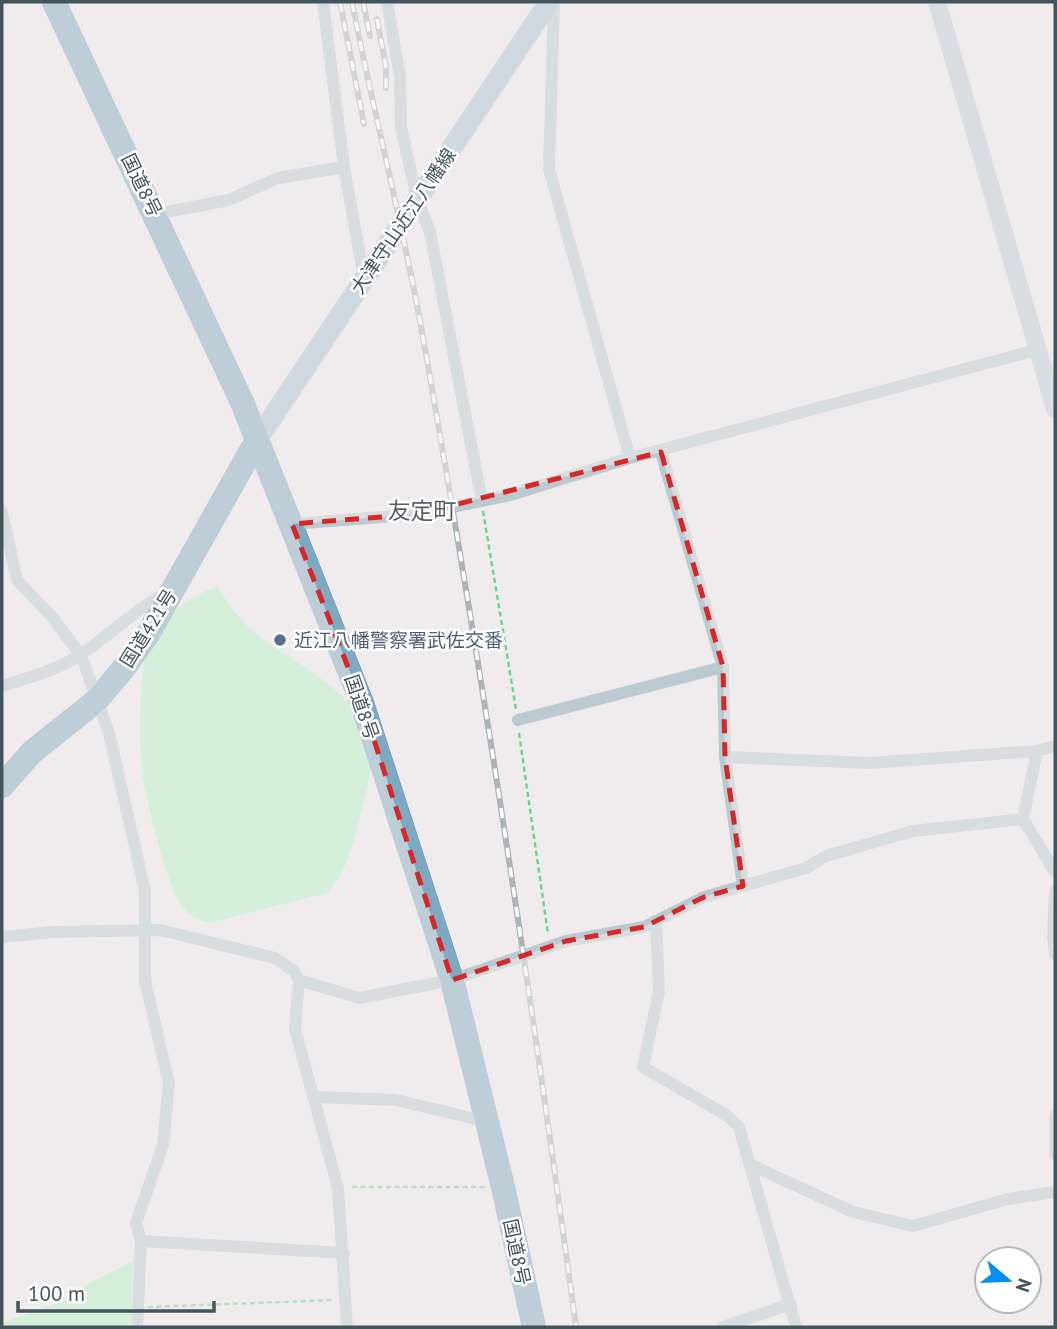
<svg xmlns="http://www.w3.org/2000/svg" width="1057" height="1329" viewBox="0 0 1057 1329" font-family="'PT Sans','Noto Sans JP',sans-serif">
	<rect width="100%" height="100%" fill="#f0eced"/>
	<!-- green -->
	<path fill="#b4f3c3" d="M217,587c11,15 22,33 37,45 36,30 108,60 117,111 4,22 -5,47 -10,68 -8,32 -12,58 -34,82l-118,30c-9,-3 -18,-6 -24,-13 -18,-19 -38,-109 -43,-137 -3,-23 -3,-103 5,-123 11,-28 41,-55 70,-63z
		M133,1261l-3,66h-128v-4l63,-23 26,-18z"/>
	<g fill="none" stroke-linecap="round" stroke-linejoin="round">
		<defs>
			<path id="highway" d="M54,2l188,400 120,301 90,277 51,207 31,140
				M2,786l30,-34 64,-51 28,-33 24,-34 109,-194"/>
		</defs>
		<!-- highway casing -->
		<use href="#highway" stroke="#6994ad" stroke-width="24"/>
		<!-- path -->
		<path stroke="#69d590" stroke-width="2.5" stroke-dasharray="5 3.5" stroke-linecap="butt" d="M483,511l33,198
			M519,733l29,201
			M352,1187h133
			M148,1307l186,-7"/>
		<!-- street -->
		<path stroke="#bbcad1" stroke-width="12" d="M323,2l21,165
			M387,2l13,75 1,50 16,72 13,33 52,269
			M554,2l-5,167 81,289
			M156,214l73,-14 49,-22 66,-11 20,111
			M661,452l62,215
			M2,512l15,68 35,37 29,38 28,78 36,158v90l24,102 -6,62 -27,78 5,18 -4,86
			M292,524l127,-10 91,-19 120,-37 410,-109
			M2,686c27,-8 58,-17 81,-33 29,-20 55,-46 86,-61
			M518,720l205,-53 2,90 144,6 168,-12 18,-5
			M1037,751l-14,68 32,53
			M725,757l18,129
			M1055,891l-2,45 2,18
			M656,921l3,70 -16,76 83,48 13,12 57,200
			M2,937l51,-5 108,-2 114,28 19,13 5,9 -4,49 43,159 9,139
			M299,980l60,18 93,-18 114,-39 78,-14 60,-30 102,-29 20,-12 87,-25 110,-12
			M315,1097l81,3 92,22
			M1055,1116v38
			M749,1164l104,48 60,14 95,-27 47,-7
			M141,1241l203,12
			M723,1327l68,-23"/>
		<!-- secondary -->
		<path stroke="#baccd6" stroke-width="18" d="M937,2l118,407"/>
		<!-- primary -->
		<path stroke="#a8c2cf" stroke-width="21" d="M257,440l292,-438"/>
		<!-- highway -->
		<use href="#highway" stroke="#7ea9c2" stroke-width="23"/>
		<defs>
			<path id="rail" d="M340,2l24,122
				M352,2c21,108 49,215 69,324 59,333 110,666 155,1001
				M363,2l7,34
				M377,19l9,48v21"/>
		</defs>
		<!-- rail casing -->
		<use href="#rail" stroke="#aeb3b8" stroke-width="6"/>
		<!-- rail -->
		<use href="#rail" stroke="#fff" stroke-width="3.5" stroke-dasharray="10" stroke-linecap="butt"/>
	</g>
	<!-- marked area -->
	<path d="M0 0H1057V1329H0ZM661,452l62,215 2,90 18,129 -39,11 -60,30 -78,14 -114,39 -90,-277 -70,-179 127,-10z" fill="#f0eced" fill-opacity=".55" fill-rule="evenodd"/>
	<path fill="none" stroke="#d62828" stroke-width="5" stroke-dasharray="14 9" stroke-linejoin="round" d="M661,452l62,215 2,90 18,129 -39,11 -60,30 -78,14 -114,39 -90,-277 -70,-179 127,-10z"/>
	<!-- markers -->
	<circle fill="#5c6f8a" stroke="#fff" stroke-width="2.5" cx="280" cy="640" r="7"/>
	<g text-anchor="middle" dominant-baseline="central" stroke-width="5" stroke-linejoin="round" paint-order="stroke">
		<!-- street labels -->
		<g font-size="19" fill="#43545c" stroke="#fff">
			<text transform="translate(142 185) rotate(64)">国道8号</text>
			<text transform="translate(403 221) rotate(-56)">大津守山近江八幡線</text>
			<text transform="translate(148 628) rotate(-58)">国道421号</text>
			<text transform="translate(362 707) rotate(71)">国道8号</text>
			<text transform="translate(517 1252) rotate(78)">国道8号</text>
		</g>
		<!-- service labels -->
		<g font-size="19" fill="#4e5e75" stroke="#fff" text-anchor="start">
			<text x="294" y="640">近江八幡警察署武佐交番</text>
		</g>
		<!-- quarter labels -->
		<g font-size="23" fill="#585e62" stroke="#fff">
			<text x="422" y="510">友定町</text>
		</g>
	</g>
	<!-- border -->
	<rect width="1057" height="1329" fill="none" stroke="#43545c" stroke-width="7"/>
	<!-- north arrow -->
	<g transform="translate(1008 1280) rotate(109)"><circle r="33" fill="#ffffff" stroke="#b4bbbe" stroke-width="2"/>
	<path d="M0-5L12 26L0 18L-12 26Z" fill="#058ff0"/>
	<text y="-10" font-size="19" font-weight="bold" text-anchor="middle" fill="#43545c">N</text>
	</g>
	<!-- scale -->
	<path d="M18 1301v10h196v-10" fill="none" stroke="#43545c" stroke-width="3.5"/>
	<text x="28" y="1301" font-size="21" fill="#43545c" stroke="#ffffff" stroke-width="5" paint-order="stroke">100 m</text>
</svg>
